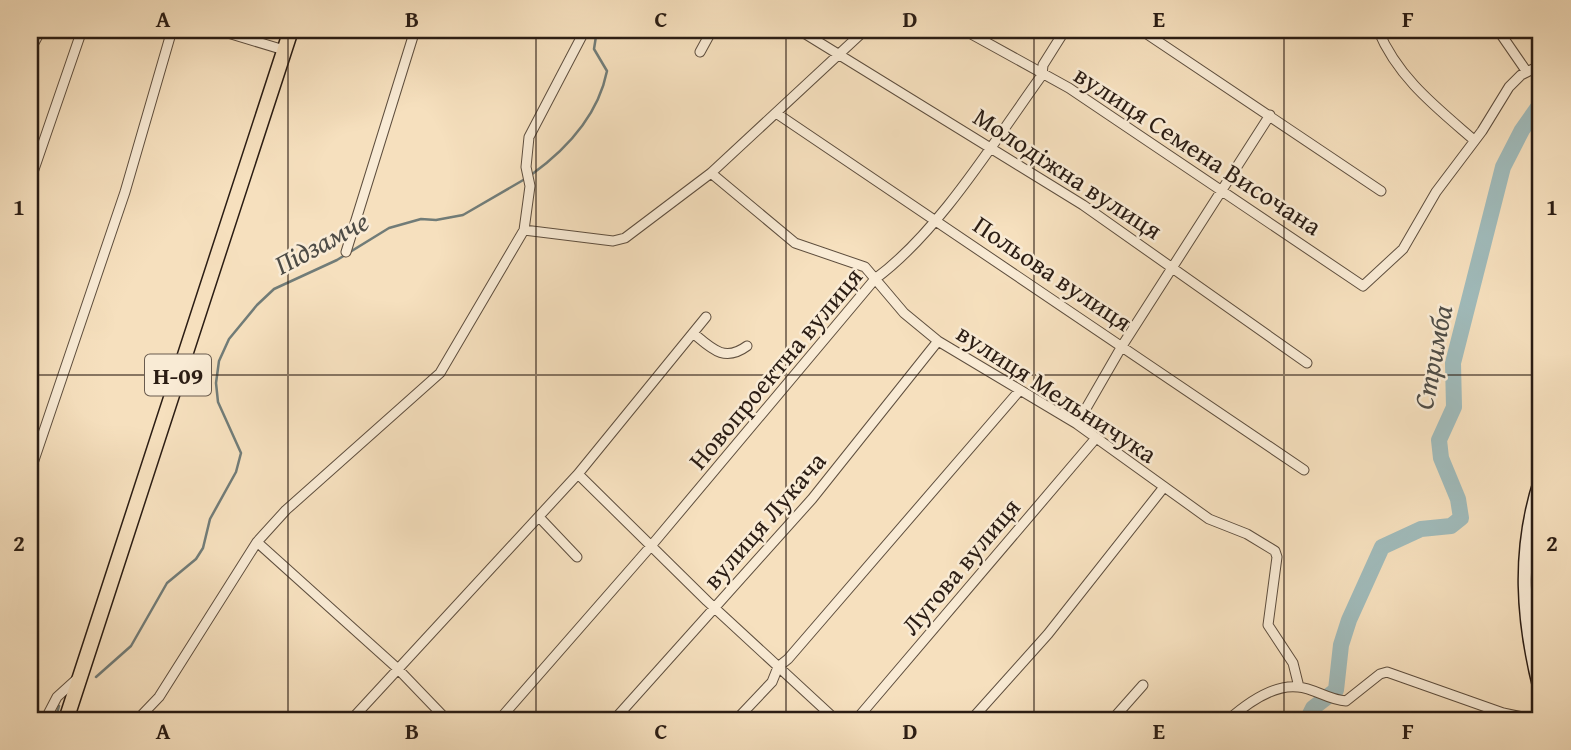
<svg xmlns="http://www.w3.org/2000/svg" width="1571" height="750" viewBox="0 0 1571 750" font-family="'Gentium Book Plus',serif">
	<rect width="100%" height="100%" fill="#f6e0be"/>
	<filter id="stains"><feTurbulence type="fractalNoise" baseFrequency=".00286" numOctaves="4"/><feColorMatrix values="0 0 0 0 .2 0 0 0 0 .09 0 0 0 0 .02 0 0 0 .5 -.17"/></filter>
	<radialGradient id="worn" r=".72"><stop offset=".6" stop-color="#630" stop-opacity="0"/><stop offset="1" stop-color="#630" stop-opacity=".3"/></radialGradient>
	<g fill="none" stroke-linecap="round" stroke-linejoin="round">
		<!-- stream -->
		<path stroke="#717c78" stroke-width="2.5" d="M531,175c36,-26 67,-59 76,-104l-13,-22 3,-19
			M96,677l35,-31 36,-63 29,-24 7,-11 7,-29 26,-47 5,-19 -23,-51 -2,-19 3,-22 10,-22 28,-34 17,-16 63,-29 52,-32 32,-9 15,1 27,-5 62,-36
			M55,720l4,-14"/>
		<!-- river -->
		<path stroke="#a0bbbb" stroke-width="16" d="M1307,720l6,-12 23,-18 5,-45 8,-25 33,-73 39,-18 30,-3 10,-8 -3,-19 -17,-41 -2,-18 15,-33 -1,-44 50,-196 19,-37 19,-27"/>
		<defs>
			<path id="minor" d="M218,30l66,20
				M799,30l284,175 224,158
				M964,30l105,58 294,198 40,-37 33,-57 46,-61 27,-44 12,-12 20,-10
				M1141,30l240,161
				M1378,30c20,48 58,77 96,110
				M1498,30l29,42
				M30,50l11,-20
				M700,52l12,-22
				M776,113l528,357
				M711,173l84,70 70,24 39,46 34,28 139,83 132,95 38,15 28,17 2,6 -9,68 25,38 6,24
				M30,181l52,-151
				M524,230l89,11 12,-3 86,-65 154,-143
				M346,252l69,-222
				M693,333c18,15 31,30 54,13
				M1077,424l45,-78 148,-231
				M30,472l95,-280 47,-162
				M578,474l129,127 129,119
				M539,517l38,40
				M257,542l140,126 50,52
				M45,720l12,-23 22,-20
				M137,720l22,-23 98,-155 29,-32 154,-137 84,-143 6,-44 -4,-19 3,-30 56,-107
				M351,720l227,-246 128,-157
				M499,720l152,-174 224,-267c64,-47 120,-139 167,-204l1,-10 22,-35
				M614,720l198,-221 126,-158
				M736,720l36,-38 6,-15 10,-8 232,-269
				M856,720l240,-282
				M971,720l77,-86 116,-147
				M1112,720l31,-35
				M1228,720c17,-15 45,-36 70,-33 16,1 30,13 48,14l34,-27 7,-2 116,41 34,7"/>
			<path id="secondary" d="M1541,478c-24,72 -19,143 0,216"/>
			<path id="primary" d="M66,720l225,-690"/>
		</defs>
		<!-- minor casing -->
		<use href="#minor" stroke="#5e4e3e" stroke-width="11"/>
		<!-- secondary casing -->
		<use href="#secondary" stroke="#2b1d14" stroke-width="15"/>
		<!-- primary casing -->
		<use href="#primary" stroke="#2b1d14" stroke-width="17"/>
		<!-- minor -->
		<use href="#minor" stroke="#f9ebd5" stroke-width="9"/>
		<!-- secondary -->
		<use href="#secondary" stroke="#f9ebd5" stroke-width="12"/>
		<!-- primary -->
		<use href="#primary" stroke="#f6e0be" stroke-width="14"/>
	</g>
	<!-- grid -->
	<path fill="none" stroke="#2b1d14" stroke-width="2" stroke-opacity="0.55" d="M288,30v690M536,30v690M786,30v690M1034,30v690M1284,30v690M30,375h1511"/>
	<g text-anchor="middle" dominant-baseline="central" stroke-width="5" stroke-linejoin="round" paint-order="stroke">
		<!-- shield labels -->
		<rect fill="#f9ebd5" stroke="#695b4e" stroke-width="2" x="145" y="354.5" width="66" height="41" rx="5"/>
		<g font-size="24" font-weight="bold" fill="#2b1d14">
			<text x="178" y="375">Н-09</text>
		</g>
		<!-- street labels -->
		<g font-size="26" fill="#2b1d14" stroke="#f9ebd5">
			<text transform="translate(1198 150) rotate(33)">вулиця Семена Височана</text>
			<text transform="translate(1068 173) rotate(33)">Молодіжна вулиця</text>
			<text transform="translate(1053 273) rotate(34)">Польова вулиця</text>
			<text transform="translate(775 368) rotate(-50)">Новопроектна вулиця</text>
			<text transform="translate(1057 393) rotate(33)">вулиця Мельничука</text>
			<text transform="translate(764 520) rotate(-49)">вулиця Лукача</text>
			<text transform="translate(960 566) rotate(-50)">Лугова вулиця</text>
		</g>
		<!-- water labels -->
		<g font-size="28" font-style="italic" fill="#4e4c46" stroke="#f9ebd5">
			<text transform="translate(321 242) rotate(-28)">Підзамче</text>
			<text transform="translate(1432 357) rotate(-79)">Стримба</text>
		</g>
	</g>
	<!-- margin -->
	<rect width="1571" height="750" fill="none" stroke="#f6e0be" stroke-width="77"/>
	<rect x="38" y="38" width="1494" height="674" fill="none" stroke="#2b1d14" stroke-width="2.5"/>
	<g font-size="23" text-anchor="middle" font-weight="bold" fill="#2b1d14">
		<text x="163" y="27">A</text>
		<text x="412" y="27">B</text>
		<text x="661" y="27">C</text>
		<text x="910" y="27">D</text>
		<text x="1159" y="27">E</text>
		<text x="1408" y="27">F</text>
		<text x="19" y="215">1</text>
		<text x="1552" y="215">1</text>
		<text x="19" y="551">2</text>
		<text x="1552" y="551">2</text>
		<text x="163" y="739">A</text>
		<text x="412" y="739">B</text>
		<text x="661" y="739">C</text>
		<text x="910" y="739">D</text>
		<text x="1159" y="739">E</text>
		<text x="1408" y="739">F</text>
	</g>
	<rect width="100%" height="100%" filter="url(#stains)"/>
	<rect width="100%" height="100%" fill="url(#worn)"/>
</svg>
